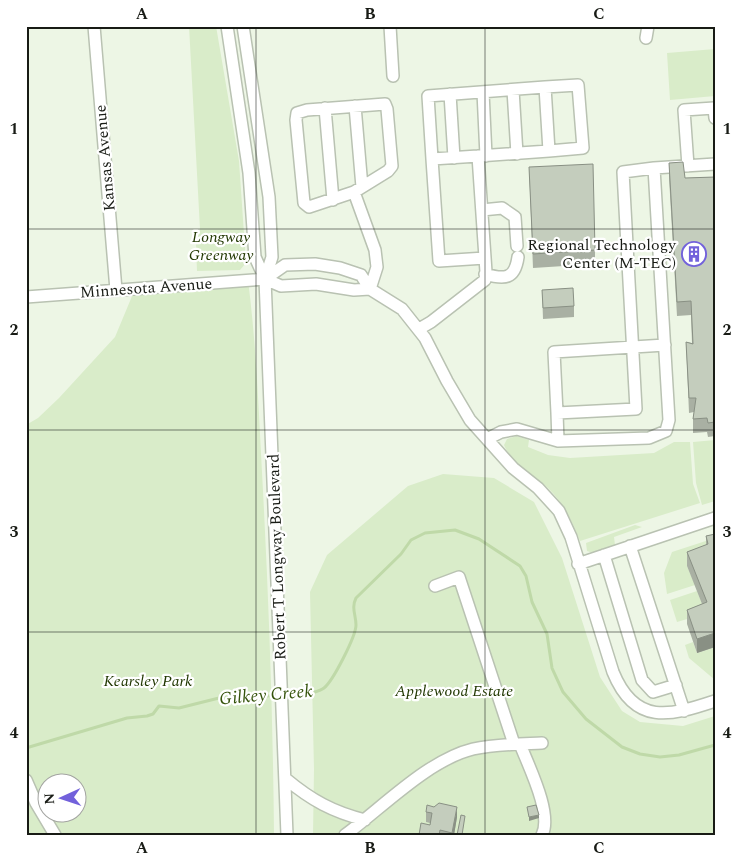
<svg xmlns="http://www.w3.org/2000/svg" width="741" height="861" viewBox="0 0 741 861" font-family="Spectral,serif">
	<rect width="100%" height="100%" fill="#edf6e5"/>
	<!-- green -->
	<path fill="#d9ecc9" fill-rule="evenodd" d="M189,26h27l23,135 7,102 -6,7 -43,1 -1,-26 4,-16z
		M715,49v47l-45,4 -3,-47z
		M248,280c9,70 11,140 15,211 6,115 10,229 11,344h-248v-410l12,-7 21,-20 56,-61 20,-48zM48,784h30v30h-30z
		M516,436l13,4 -1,7 20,8 22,3 84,-5 20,-11h16l3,42 7,19 -120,38c-8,-20 -16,-37 -32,-53 -14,-13 -36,-24 -44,-43l3,-6z
		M715,440v61l-13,4 -6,-22 -3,-41z
		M443,474l51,4 40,24 28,56 38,119 22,34 18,11 43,4 32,-10v119h-402l1,-66 -4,-177 17,-37 81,-69z
		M635,525l7,2 -28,10 1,8 -22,8 -6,-2 -1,-8z
		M715,538l-28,28 8,19 -28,9 -3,-21 8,-21z
		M697,591l10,26h-13l-17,5 -7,-22z
		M693,642l4,11 18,-6v33l-26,-22 -4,-13z"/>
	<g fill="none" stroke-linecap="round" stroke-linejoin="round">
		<!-- stream -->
		<path stroke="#bfd9a8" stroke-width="3" d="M26,748l101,-30 20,-2 6,-2 6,-8 20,2 40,-10 90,-4c5,-2 11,-3 15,-6 9,-7 32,-52 32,-63 0,-10 -5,-17 0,-27l45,-44 10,-14 14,-7 30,-3 24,9 41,27 6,10 6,26 15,32 5,34 11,24 23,27 36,28 18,7 20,3 19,-2 36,-10"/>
		<defs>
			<path id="minor" d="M94,26l22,264
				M227,26l22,147 6,84 10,22 22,556
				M243,26l26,171 3,60 -7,22
				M390,26l3,50
				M646,38l2,-12
				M545,87l33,-2 5,63 -34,3
				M513,90l4,64
				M483,92l3,64
				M450,94l4,64
				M355,106l7,81
				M325,108l8,92
				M432,159l-4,-63 117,-9 4,64 -71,5
				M688,166l-4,-56 30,-2 1,10
				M654,168l61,-4
				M354,192l34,-21 4,-5 -5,-57 -2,-5 -78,6 -10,3 -1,7 8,83 5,4 45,-15 21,58 2,17 -7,22
				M482,210l20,-2 13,9 2,29
				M485,274c20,6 30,5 33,-17
				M265,279l20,-14 30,-1 25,4 21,7 9,14 32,20 23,29 22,43 23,39 43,48 25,20 21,23 12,26 42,135c22,54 57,44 102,29
				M26,297l239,-18 16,7 35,-2 38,6 16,-1
				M419,329l12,-7 54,-42 1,-8 -8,-116 -46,3 7,102 46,-3
				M557,413l-3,-61 111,-7
				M487,439l14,-7 16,-3 41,12 91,-3 17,-7 3,-11 -15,-252 -31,4 13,237 -79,4 1,28
				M630,546l54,165
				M604,555l38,125 11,12 23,-7
				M578,564l137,-46
				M435,586l24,-9 55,167
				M520,744c8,21 33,70 22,91
				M286,779c25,21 47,33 79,41
				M26,780l10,23 19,32
				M345,835c38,-28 83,-75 128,-86 23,-5 46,-5 69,-6"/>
		</defs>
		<!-- minor casing -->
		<use href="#minor" stroke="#b9c2b2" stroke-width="14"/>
		<!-- minor -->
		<use href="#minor" stroke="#fff" stroke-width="11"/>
	</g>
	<!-- wall -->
	<path fill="#a9b0a3" d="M669,163l16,15 30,-1v259l-7,1 -1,-5 -14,1v-14l1,-7 -5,1 -3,-71 6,1 -1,-28 -14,1 -8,-139z
		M529,167l66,83v14l-62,4z
		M542,290l32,16v11l-31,2z
		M715,534v113l-18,6 -10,-29v-14l15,-6 -15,-38v-14l19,-7v-9z
		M426,812l31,5 -3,18h-35l11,-10v-2l-4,-1z"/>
	<!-- shaded-wall -->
	<path fill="#899084" d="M715,633v14l-18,6v-14z
		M457,807v10l-3,18h-2z
		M539,815v3l-10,3v-4z"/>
	<!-- building -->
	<path fill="#c4cdbd" stroke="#899084" d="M683,162l2,16 30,-1v245l-7,1 -1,-5 -14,1 3,-21h-7l-3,-56 7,2 -2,-43 -14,1 -8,-139z
		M593,164l2,86 -62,4 -4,-87z
		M573,288l1,18 -31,2 -1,-18z
		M715,534v99l-18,6 -10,-29 20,-8 -20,-50 21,-8 -2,-8z
		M439,803l18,4 -5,26 -12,-3 -1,5h-20l2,-12 9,2 2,-12 -6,-1 1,-7 7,2z
		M536,805l3,10 -10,2 -2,-10z
		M461,815l4,1 -3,19h-5z"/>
	<!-- grid -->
	<path fill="none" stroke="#181b15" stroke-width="1" stroke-opacity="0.55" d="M256,26v809M485,26v809M26,229h689M26,430h689M26,632h689"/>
	<!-- icons -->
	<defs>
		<symbol id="building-ring" viewBox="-11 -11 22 22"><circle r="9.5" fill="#fff" stroke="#7261db" stroke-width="1.5"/><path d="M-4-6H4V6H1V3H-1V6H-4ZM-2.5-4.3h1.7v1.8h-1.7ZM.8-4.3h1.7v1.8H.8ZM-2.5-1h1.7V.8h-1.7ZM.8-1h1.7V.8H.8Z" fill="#7261db"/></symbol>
	</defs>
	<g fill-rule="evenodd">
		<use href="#building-ring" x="680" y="240" width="28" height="28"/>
	</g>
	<g text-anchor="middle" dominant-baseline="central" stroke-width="4.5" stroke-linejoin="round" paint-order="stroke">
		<!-- street labels -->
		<g font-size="16" fill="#181b15" stroke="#fff">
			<text transform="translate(105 158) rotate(-95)">Kansas Avenue</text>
			<text transform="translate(146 288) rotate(-4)">Minnesota Avenue</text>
			<text transform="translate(277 557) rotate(-92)">Robert T Longway Boulevard</text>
		</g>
		<!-- park labels -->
		<g font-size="16" font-style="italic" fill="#223802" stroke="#fff">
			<text x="221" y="237">Longway<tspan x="221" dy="18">Greenway</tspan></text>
			<text x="148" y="681">Kearsley Park</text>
			<text x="454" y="691">Applewood Estate</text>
		</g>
		<!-- poi labels -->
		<g font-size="16" fill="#181b15" stroke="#fff" text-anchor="end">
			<text x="676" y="245">Regional Technology<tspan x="676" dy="18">Center (M-TEC)</tspan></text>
		</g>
		<!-- water labels -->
		<g font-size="18" font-style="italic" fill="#35530b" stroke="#fff">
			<text transform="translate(266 695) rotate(-5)">Gilkey Creek</text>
		</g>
	</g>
	<!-- border -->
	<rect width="741" height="861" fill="none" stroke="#ffffff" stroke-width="55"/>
	<!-- north arrow -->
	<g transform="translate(62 798) rotate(267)"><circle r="24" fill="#ffffff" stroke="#a3a4a1"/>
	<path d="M0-4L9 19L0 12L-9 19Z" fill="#7261db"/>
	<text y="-8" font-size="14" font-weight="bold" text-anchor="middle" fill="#181b15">N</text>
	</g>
	<rect x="28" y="28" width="686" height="806" fill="none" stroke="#181b15" stroke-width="2"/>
	<g font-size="16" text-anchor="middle" font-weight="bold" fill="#181b15">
		<text x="142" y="19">A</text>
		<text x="370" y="19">B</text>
		<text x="599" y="19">C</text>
		<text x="14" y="134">1</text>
		<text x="727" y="134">1</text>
		<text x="14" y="335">2</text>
		<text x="727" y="335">2</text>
		<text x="14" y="537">3</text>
		<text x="727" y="537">3</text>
		<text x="14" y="738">4</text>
		<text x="727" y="738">4</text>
		<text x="142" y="853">A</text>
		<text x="370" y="853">B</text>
		<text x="599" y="853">C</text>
	</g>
</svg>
